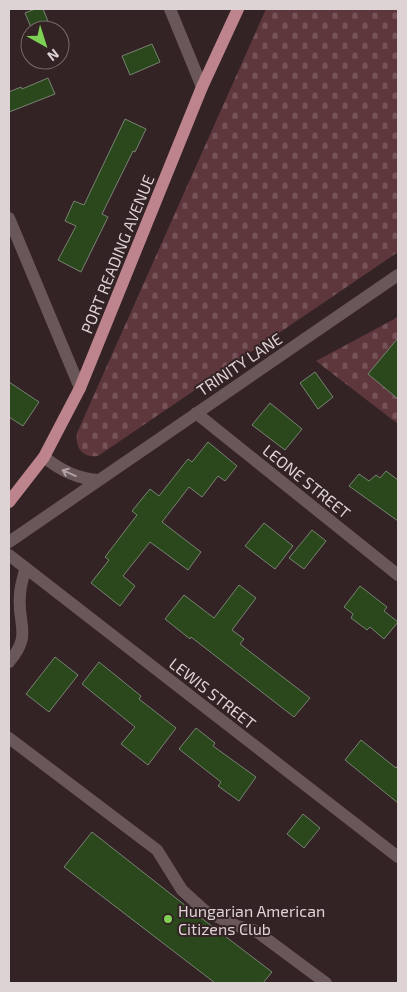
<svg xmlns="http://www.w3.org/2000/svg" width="407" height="992" viewBox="0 0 407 992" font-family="'Exo 2',sans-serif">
	<defs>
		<pattern id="cemetery-stones" width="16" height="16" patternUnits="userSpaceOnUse" patternTransform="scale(1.25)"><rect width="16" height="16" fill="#5e373d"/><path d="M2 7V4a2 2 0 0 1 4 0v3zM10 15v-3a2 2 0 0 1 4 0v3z" fill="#755358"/></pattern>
	</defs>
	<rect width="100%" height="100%" fill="#332325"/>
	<!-- cemetery -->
	<path fill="url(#cemetery-stones)" d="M266,9h132v243l-300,204c-15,2 -23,-7 -21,-23z
		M398,317v107l-82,-63z"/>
	<!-- building -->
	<path fill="#2a481b" stroke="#788273" d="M35,9h8l7,17 -9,4h-9l-7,-17z
		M152,44l8,18 -30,13 -8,-19z
		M48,78l7,16 -46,18v-20l12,-5 1,2z
		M125,119l21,10 -11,23 -2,-1 -31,63 6,3 -27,55 -23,-12 18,-34 -11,-5 9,-20 10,4z
		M398,338v61l-30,-25z
		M315,372l18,25 -15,12 -18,-26z
		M9,382l30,20 -16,24 -14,-9z
		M270,403l32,26 -17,21 -33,-25z
		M208,442l29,24 -12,15 -7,-5 -16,21 -13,-10 -27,35 39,30 -13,18 -38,-28 -27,34 12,10 -15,20 -29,-23 18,-23 -4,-3 32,-42 -5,-4 18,-22 9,7 29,-37 4,3z
		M386,471l12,9v41l-49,-35 10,-12 10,7 7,-6 4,3z
		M264,523l29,23 -18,23 -30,-23z
		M312,530l14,11 -22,28 -15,-11z
		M239,585l17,13 -24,32 12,9 -4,5 70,54 -16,19 -103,-80 -1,2 -25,-20 19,-24 30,23z
		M360,586l27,21 -3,4 14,11 -14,17 -14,-12 -3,3 -16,-12 2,-4 -9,-7z
		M55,657l23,18 -29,37 -23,-18z
		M99,662l42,34 -2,3 37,29 -28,37 -27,-21 14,-17 -53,-43z
		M196,728l19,15 -2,3 43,31 -17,24 -21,-15 3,-4 -42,-33z
		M361,740l35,28 2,-3v38l-53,-43z
		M303,814l17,14 -16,20 -17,-14z
		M92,832l108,85 72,55 -9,11h-48l-151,-116z"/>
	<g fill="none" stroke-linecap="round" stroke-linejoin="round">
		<!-- minor -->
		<path stroke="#695759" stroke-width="12" d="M170,9l32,78
			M9,218l71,170
			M196,413l202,162
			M44,457c16,13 34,22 54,23
			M9,542l389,-267
			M9,555l389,302
			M9,662c24,-28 8,-37 11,-67 0,-9 4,-18 5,-27
			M9,738l148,112 25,40 23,21 32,15 19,5 70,52"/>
		<!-- major -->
		<path stroke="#be848d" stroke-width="12" d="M9,502l35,-45 36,-69 122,-301 36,-78"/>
	</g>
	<!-- one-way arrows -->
	<defs><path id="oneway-shaft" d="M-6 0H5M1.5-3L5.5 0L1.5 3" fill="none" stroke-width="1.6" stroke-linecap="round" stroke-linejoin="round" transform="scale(1.25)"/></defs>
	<use stroke="#afa1a3" href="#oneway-shaft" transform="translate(69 473) rotate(-156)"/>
	<!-- markers -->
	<circle fill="#7dd154" stroke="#332325" stroke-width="2" cx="168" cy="919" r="5"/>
	<g text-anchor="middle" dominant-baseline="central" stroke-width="4" stroke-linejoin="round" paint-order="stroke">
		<!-- street labels -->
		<g font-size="16" fill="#ded3d4" stroke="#332325">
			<text transform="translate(117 254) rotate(-68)">PORT READING AVENUE</text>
			<text transform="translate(239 364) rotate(-34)">TRINITY LANE</text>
			<text transform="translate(307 481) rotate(39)">LEONE STREET</text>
			<text transform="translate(213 693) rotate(38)">LEWIS STREET</text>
		</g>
		<!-- poi labels -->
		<g font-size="16" fill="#ded3d4" stroke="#332325" text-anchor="start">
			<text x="178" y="910">Hungarian American<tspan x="178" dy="18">Citizens Club</tspan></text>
		</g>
	</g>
	<!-- border -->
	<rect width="407" height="992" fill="none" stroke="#ded3d4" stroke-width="20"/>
	<!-- north arrow -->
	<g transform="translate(45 45) rotate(141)"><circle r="24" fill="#332325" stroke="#77696b"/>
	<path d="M0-4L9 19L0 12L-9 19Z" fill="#7dd154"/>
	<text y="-8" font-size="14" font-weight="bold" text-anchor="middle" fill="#ded3d4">N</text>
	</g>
</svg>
